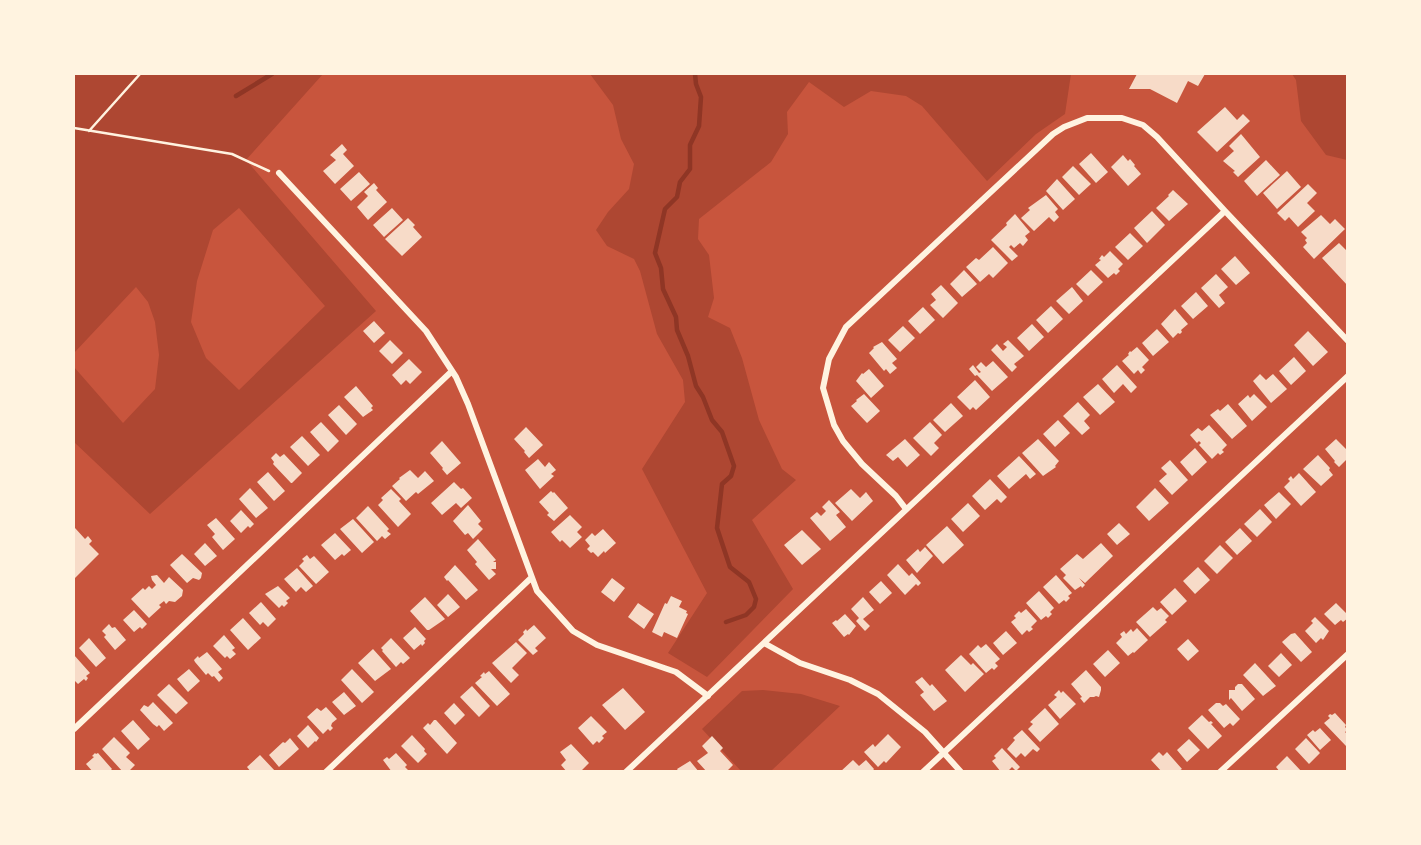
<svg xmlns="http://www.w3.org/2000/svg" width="1421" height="845" viewBox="0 0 1421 845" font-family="'Public Sans',sans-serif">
	<rect width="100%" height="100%" fill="#c8553d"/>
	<!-- green -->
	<path fill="#ae4732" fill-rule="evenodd" d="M74,74h249l-77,86 130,151 -226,203 -76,-72v-75l49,56 32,-34 4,-34 -4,-33 -7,-20 -12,-15 -62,66zM239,208l86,98 -86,84 -33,-32 -15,-36 6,-41 16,-51z
		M590,74h481l-6,40 -29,20 -49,47 -65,-75 -16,-10 -35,-5 -27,16 -35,-25 -22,30 1,22 -17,28 -72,57 -1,20 11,16 5,43 -6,19 22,11 12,30 17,62 23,49 14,11 -44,40 41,69 -86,88 -39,-24 39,-60 -65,-124 43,-67 -2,-22 -26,-46 -17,-63 -6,-12 -27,-13 -11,-16 12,-18 21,-23 5,-25 -13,-25 -8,-34z
		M1292,74h55v86l-21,-5 -25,-34 -5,-41z
		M763,690l38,4 39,12 -69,65h-30l-39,-42 40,-38z"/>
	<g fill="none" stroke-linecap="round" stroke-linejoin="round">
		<!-- stream -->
		<path stroke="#8f3625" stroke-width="4.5" d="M695,74l1,10 5,13 -2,29 -9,19v24l-10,13 -3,15 -12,12 -10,44 6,15 2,21 13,28 1,13 11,26 8,30 7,11 9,23 10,12 12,34 -3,10 -9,8 -5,44 13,39 19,15 7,17 -2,8 -8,8 -20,7
			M236,96l36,-22"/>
	</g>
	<!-- building -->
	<path fill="#f7dbc8" d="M1137,74h68l-7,12 -10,-5 -11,22 -27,-14h-21z
		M1225,107l12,13 6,-6 7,7 -33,31 -20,-20z
		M1241,134l19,23 -22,20 -5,-5 2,-1 -12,-10 11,-10 -5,-5z
		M342,144l5,6 -4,4 11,12 -19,18 -12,-13 13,-11 -6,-5z
		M1091,153l17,19 -12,11 -17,-19z
		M1123,155l5,6 2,-2 5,6 -1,1 7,8 -13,12 -17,-19z
		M1266,160l14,15 -23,21 -13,-15z
		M1073,166l18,18 -12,11 -17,-18z
		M1287,171l14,16 -24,22 -14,-16z
		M359,172l11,12 -19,17 -11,-12z
		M1057,179l18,20 -12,11 -17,-19z
		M374,183l4,5 -2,2 11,12 -19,18 -11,-13 11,-11 -4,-4z
		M1308,184l9,9 -10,10 8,8 -17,16 -9,-10 -4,4 -8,-8z
		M1173,190l15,14 -19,17 -13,-13 13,-12 -1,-1z
		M1046,195l12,14 -3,3 4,5 -5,5 -5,-5 -15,14 -13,-13 9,-8 -2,-2z
		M392,208l11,12 -19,17 -11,-12z
		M1152,211l13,14 -18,18 -13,-15z
		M1015,214l15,18 -5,4 3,4 -5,6 -3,-3 -6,5 -3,-3 -2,2 9,9 -6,5 -21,-21 16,-15 -1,-2z
		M1321,215l9,9 5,-5 10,10 -31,30 -11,-12 4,-4 -2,-3 2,-2 -6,-6z
		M408,218l7,7 -2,2 9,10 -20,19 -17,-17z
		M1130,233l13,13 -15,14 -13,-13z
		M1339,243l7,7 2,-1v37l-26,-28z
		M993,247l15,16 -15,15 -4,-4 -9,8 -14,-15 10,-9 3,2z
		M1110,251l13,13 -5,5 2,2 -4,4 -2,-2 -6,5 -13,-13 6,-5 -2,-1 3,-4 2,2z
		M1235,256l15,17 -14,12 -15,-16z
		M964,270l13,14 -15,13 -12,-13z
		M1091,270l12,12 -15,14 -12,-12z
		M1216,274l12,13 -9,8 6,8 -6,5 -18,-20z
		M941,285l17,18 -15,15 -13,-13 6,-5 -5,-6z
		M1072,287l11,14 -14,13 -13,-13z
		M1196,292l12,14 -15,13 -12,-13z
		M1051,306l12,13 -15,14 -12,-13z
		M923,307l12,13 -15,14 -12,-13z
		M1175,309l13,15 -7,6 1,2 -2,2 -2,-1 -5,5 -12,-14z
		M374,321l11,12 -11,10 -11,-12z
		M1032,324l12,13 -15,14 -12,-13z
		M903,326l12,12 -15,14 -12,-12z
		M1157,329l12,13 -16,14 -11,-13z
		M1308,331l20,21 -15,14 -19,-21z
		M390,340l13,13 -11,11 -13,-13z
		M1008,340l16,16 -10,8 3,3 -5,5 -21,-22 6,-6 6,7 4,-4 -4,-3z
		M882,342l15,17 -5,4 5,5 -7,6 -4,-5 -2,2 -15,-18 5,-5 -1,-1z
		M1137,347l12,13 -7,7 3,3 -4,4 -3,-4 -4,4 -12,-13 7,-6 -1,-1 2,-3 1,1z
		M1294,357l12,14 -15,14 -12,-14z
		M409,359l13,13 -12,12 -4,-4 -5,5 -9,-10z
		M993,361l15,16 -16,14 -15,-16 -2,1 -6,-7 4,-4 6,8 2,-1 -5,-5 5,-5 5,5z
		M1117,365l20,22 -6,6 -8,-9 -9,9 -12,-14z
		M869,369l15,17 -13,12 -15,-17 6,-8 1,1z
		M1260,374l6,6 7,-6 14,15 -16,14 -18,-22z
		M975,380l15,17 -14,13 -3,-3 -3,3 -13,-13z
		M1098,384l17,18 -15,13 -17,-18z
		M356,386l17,20 -2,2 2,2 -10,7 -19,-20z
		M864,394l16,17 -13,12 -16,-17 6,-5 -1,-1z
		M1254,394l13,13 -15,14 -14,-17 10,-9 2,3z
		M1078,402l12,13 -6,6 6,7 -8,7 -19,-19z
		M951,403l12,13 -18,16 -12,-12z
		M1228,404l19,22 -15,13 -22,-24 8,-6 2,2z
		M339,405l18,19 -11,11 -18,-20z
		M1058,420l12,13 -15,14 -12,-13z
		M321,422l18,19 -11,11 -18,-20z
		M930,422l12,13 -8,8 5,5 -8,8 -18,-18z
		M1209,425l18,20 -5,5 2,2 -4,3 -2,-2 -6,6 -13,-14 2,-2 -2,-2 -2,2 -7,-8 8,-7 4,3z
		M526,427l17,18 -14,13 -5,-6 1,-1 -11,-12z
		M302,436l18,19 -12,11 -18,-19z
		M905,439l15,16 -13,12 -9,-10 -5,4 -7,-6z
		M1038,439l21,22 -4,5 1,1 -13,9 -21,-23z
		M1336,439l12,12v7l-9,9 -5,-5 1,-1 -10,-12z
		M442,441l19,22 -14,12 -5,-6 1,-1 -13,-15z
		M1195,448l12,14 -15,14 -12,-14z
		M276,453l4,4 4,-3 18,19 -10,10h-1l-18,-19 1,-2 -3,-4z
		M1318,455l12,13 -1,2 4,5 -12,11 -18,-17z
		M1019,456l17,18 -6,5 -4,-5 -17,15 -12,-13z
		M538,459l7,8 4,-5 7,8 -5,4 3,2 -14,13 -15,-19z
		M1170,460l18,20 -16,15 -13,-14 8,-7 -6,-6z
		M410,470l8,8 7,-7 9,10 -16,13 -2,-2 -10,9 -14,-15 8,-7 -1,-1z
		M268,472l17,19 -11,10 -17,-19z
		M1299,473l17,19 -15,14 -17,-19 6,-6 -2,-2 3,-3 2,3z
		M990,479l17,18 -6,6 -4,-4 -12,11 -13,-14z
		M454,482l7,7 2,-1 9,10 -11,10 -5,-5 -14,12 -11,-12z
		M250,488l18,20 -12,10 -17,-19z
		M1155,488l14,15 -20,18 -13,-14z
		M391,489l10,10 -2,2 12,13 -13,13 -20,-22 5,-5 -2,-2z
		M851,489l9,9 6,-6 7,9 -21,20 -17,-18z
		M551,491l2,2 1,-1 14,16 -14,13 -7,-6 2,-2 -10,-11z
		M1279,492l12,12 -15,15 -12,-14z
		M829,500l11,12 -4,3 10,12 -16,14 -20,-23 7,-6 4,4 5,-5 -4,-4z
		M968,503l12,13 -17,16 -12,-13z
		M468,505l13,16 -3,3 5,5 -10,10 -5,-6 -3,2 -12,-14z
		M368,506l21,23 -2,2 4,3 -6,5 -3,-3 -5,5 -21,-23z
		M1260,509l12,13 -15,15 -13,-13z
		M241,510l13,14 -4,4 -2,-2 -7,7 -11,-12z
		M570,515l12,12 -5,5 5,5 -12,11 -8,-8 -2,2 -9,-10z
		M216,518l19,21 -12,11 -11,-13 3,-3 -8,-9z
		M353,519l21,23 -12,11 -22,-24z
		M1119,523l11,11 -13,11 -10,-11z
		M947,526l17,19 -21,19 -17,-19z
		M75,528l10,11 3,-3 4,5 -3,3 10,10 -25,25v-49z
		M1240,528l12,13 -15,14 -12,-13z
		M603,529l13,14 -11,10 -1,-2 -6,6 -5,-5 -2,1 -4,-4 3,-3 -5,-6 7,-7 3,3z
		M802,530l19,19 -19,16 -18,-20z
		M335,533l16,17 -7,6 -2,-2 -7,6 -14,-15z
		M478,539l18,21 -3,2h3v7h-5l5,5 -7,6 -14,-16 2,-2 -10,-12z
		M205,543l12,13 -12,10 -11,-12z
		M1101,543l12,13 -28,27 -6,-5 6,7 -3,3 -1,-2 -6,4 -12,-12 3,-3 -6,-6 17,-15 6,5z
		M1220,545l13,13 -16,16 -13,-13z
		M925,547l8,9 -16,17 -11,-13 12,-11 2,3z
		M182,554l20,19 -1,5 -2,2 -6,-2 -6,5 -17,-18z
		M307,555l3,4 4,-3 15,16 -13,12 -17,-18 5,-5 -2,-2z
		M898,564l11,12 3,-3 9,10 -3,3 -2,-2 -11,11 -18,-20z
		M455,565l23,25 -12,10 -18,-20 -1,1 -3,-4z
		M1198,567l12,13 -15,14 -12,-13z
		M297,568l16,18 -7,6 -5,-5 -5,5 -12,-13z
		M157,575l7,8 5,-6 14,13 -1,6 -7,6 -6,-1 -3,3 -2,-3 -5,4 2,2 -12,11 -18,-19 12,-11 2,2 4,-4 3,3 4,-4 -4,-5 -1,-4z
		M1056,575l16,18 -4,3 2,2 -4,4 -2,-2 -5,4 -16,-17z
		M612,578l13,10 -11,14 -13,-10z
		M881,581l11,12 -12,11 -11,-12z
		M278,586l12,12 -4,3 2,2 -4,4 -2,-2 -3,3 -14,-14z
		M1175,588l12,13 -15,14 -12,-13z
		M1039,591l15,17 -4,4 2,2 -4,4 -2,-2 -5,4 -15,-17z
		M448,594l12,13 -12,10 -11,-12z
		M671,596l11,5 -3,6 8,4 -1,2 2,1 -11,24 -13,-6 -2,5 -10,-5 13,-29 2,1z
		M425,597l20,22 -16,11h-2l-17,-19z
		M863,597l11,13 -11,9 7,7 -5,5 -9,-10 3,-3 -8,-9z
		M261,602l15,17 -8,8 -5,-5 -3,3 -11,-12z
		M638,603l16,11 -10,15 -16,-12z
		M1336,603l11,11 1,4 -5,4 -2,-2 -6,5 -11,-11z
		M1153,607l4,4 4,-3 8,8 -4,4 2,2 -17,15 -14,-15z
		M1026,609l11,12 -6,6 2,2 -4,3 -2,-2 -5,5 -11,-13 5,-4 -2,-2 5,-5 2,2z
		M134,610l13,14 -5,5 -2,-2 -6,5 -11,-12z
		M845,614l11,12 -7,9 -1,-1 -4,3 -12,-14 4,-3 1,1z
		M1315,617l14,14 -6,9 -2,-2 -5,5 -11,-12 8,-8 -2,-2z
		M243,618l18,20 -13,12 -18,-20z
		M109,624l3,4 3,-1 11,13 -11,10 -11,-13 2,-2 -4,-4z
		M534,625l12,13 -11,10 3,3 -5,4 -15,-15 6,-6 -1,-2 3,-3 1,2z
		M415,627l11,12 -2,2 1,2 -3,3 -1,-2 -7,6 -11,-12z
		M1137,628l11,12 -14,13 -1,-1 -5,4 -12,-13 6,-6 -2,-3 4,-3 2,3 5,-5 2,3z
		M1006,631l11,12 -14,12 -10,-12z
		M1295,633l17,19 -11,10 -19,-20 9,-8z
		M224,635l11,13 -3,2 4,4 -6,5 -3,-3 -2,2 -12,-12z
		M89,638l17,20 -10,9 -17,-19z
		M391,638l19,20 -7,6 -2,-2 -5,5 -14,-16 1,-1 -2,-2z
		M1188,639l11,12 -11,10 -11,-12z
		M516,642l11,11 -15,15 7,7 -8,8 -19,-20z
		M986,644l14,15 -5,4 3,3 -4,4 -2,-2 -6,5 -17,-19 9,-9 3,3z
		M373,649l18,20 -16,12 -17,-18z
		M1108,650l12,13 -15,14 -12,-13z
		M207,652l15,17 -4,3 5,6 -4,4 -5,-6 -2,1 -4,-4 -2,2 -11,-13 -1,-2 4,-4 1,2z
		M1281,653l11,12 -13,12 -11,-11z
		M74,655l16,18 -4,3 2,2 -2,3 -2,-2 -6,5 -4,-4z
		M961,655l10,10 2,-2 11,11 -19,18 -20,-22z
		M1255,663l21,23 -13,10 -20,-21z
		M189,669l11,12 -12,11 -11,-13z
		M352,669l22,23 -12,11 -21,-23z
		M1086,670l15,17v3l-2,7 -3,-1 -2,1h-4l-6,6 -4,-5 2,-1 -11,-13z
		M489,671l21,23 -13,12 -22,-23 7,-6 -2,-1 4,-4 1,2z
		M922,677l8,9 2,-2 15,17 -13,10 -14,-16 4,-3 -9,-10z
		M169,684l19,19 -12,11 -19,-19z
		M1238,684h4l13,15 -13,12 -11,-13 -2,2v-10h6v-3z
		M472,686l18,20 -11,11 -19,-20z
		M623,688l22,24 -20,18 -23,-25z
		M1059,690l2,3 2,-2 13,13 -16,15 -12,-14 9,-8 -3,-2z
		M344,692l12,14 -12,9 -12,-13z
		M153,702l20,21 -9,8 -5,-6 -2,2 -4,-3 -13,-14 4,-5 4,2z
		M454,703l11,12 -10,10 -11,-12z
		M1216,703h4l3,3 3,-2 14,15 -7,7 -3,-3 -6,5 -16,-18z
		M326,707l11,12 -5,4 -1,3 2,2 -3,3 -2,-2 -5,5 -16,-17 10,-9 4,3z
		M1045,708l14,16 -19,18 -12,-13 5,-5 -3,-2z
		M1335,713l11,12 -1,2 3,3 -3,2 3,3v10l-2,1 -22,-23 6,-5 -2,-2 2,-2 2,1z
		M1202,715l7,7 2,-1 2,2 -2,1 11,12 -14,13 -20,-21z
		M591,716l16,16 -5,4 2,2 -5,5 -2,-2 -4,4 -15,-17z
		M133,720l17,19 -12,11 -17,-19z
		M434,720h2l21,23 -10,11 -24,-26 5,-5 2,2z
		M308,725l11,13 -3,4 -1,-1 -7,7 -11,-12z
		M1320,728l11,12 -11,10 -13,-15 6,-5 2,2z
		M1022,730l18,19 -3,3 -4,-3 -8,8 -4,-4 -5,5 -9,-9 8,-9 -2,-2z
		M888,734l13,13 -15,16 -2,-2 -6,6 -14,-15 9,-8 2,3z
		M412,735l13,14 -1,2 3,3 -9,9 -17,-17z
		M712,736l11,12 -3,3 13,14 -7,7h-19l-10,-11 11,-8 -6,-7z
		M114,737l16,16 -4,4 9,8 -7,7h-5l-21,-23z
		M290,738l9,11 -20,18 -10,-12 14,-13 2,1z
		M1306,738l14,15 -11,11 -14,-15z
		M1189,739l11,11 -13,12 -10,-12z
		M571,744l18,19 -7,7 1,2h-16l-6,-7 5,-5 -6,-8z
		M1002,748l18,19 -4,4 -4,-4 -5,5h-6l-9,-11 4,-3 -2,-2z
		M1159,752l4,4 4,-4 15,17 -5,3h-15l-11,-12z
		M95,753l1,1 2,-1 14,16 -3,3h-16l-7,-8 8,-7 -2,-1z
		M396,753l11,12 -2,2 3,3 -1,2h-15l-9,-12 4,-3 2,2z
		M260,755l16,17h-25l-4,-5z
		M1287,756l15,16h-22l-4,-5z
		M853,760l6,6 7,-6 8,9 -2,3h-32z
		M690,761l9,11h-20l-2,-3z"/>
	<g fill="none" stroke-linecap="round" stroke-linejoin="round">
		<!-- path -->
		<path stroke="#fff3e0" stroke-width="2.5" d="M74,128l158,26 37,17
			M89,131l51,-57"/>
		<!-- minor -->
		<path stroke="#fff3e0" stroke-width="6" d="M279,173l147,158 30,46 12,27 69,187 36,40 24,14 79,27 32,24
			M906,509l-10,-13 -34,-32 -19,-23 -9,-16 -11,-37 6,-29 17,-32 207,-193 11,-7 23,-9h35l21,7 14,12 68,74 123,130
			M764,643l36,20 50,17 28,14 47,38 36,40
			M74,729l377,-357
			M326,772l205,-194
			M626,772l599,-561
			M923,772l425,-396
			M1220,772l128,-118"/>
	</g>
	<!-- border -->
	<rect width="1421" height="845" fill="none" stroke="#fff3e0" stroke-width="150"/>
</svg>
